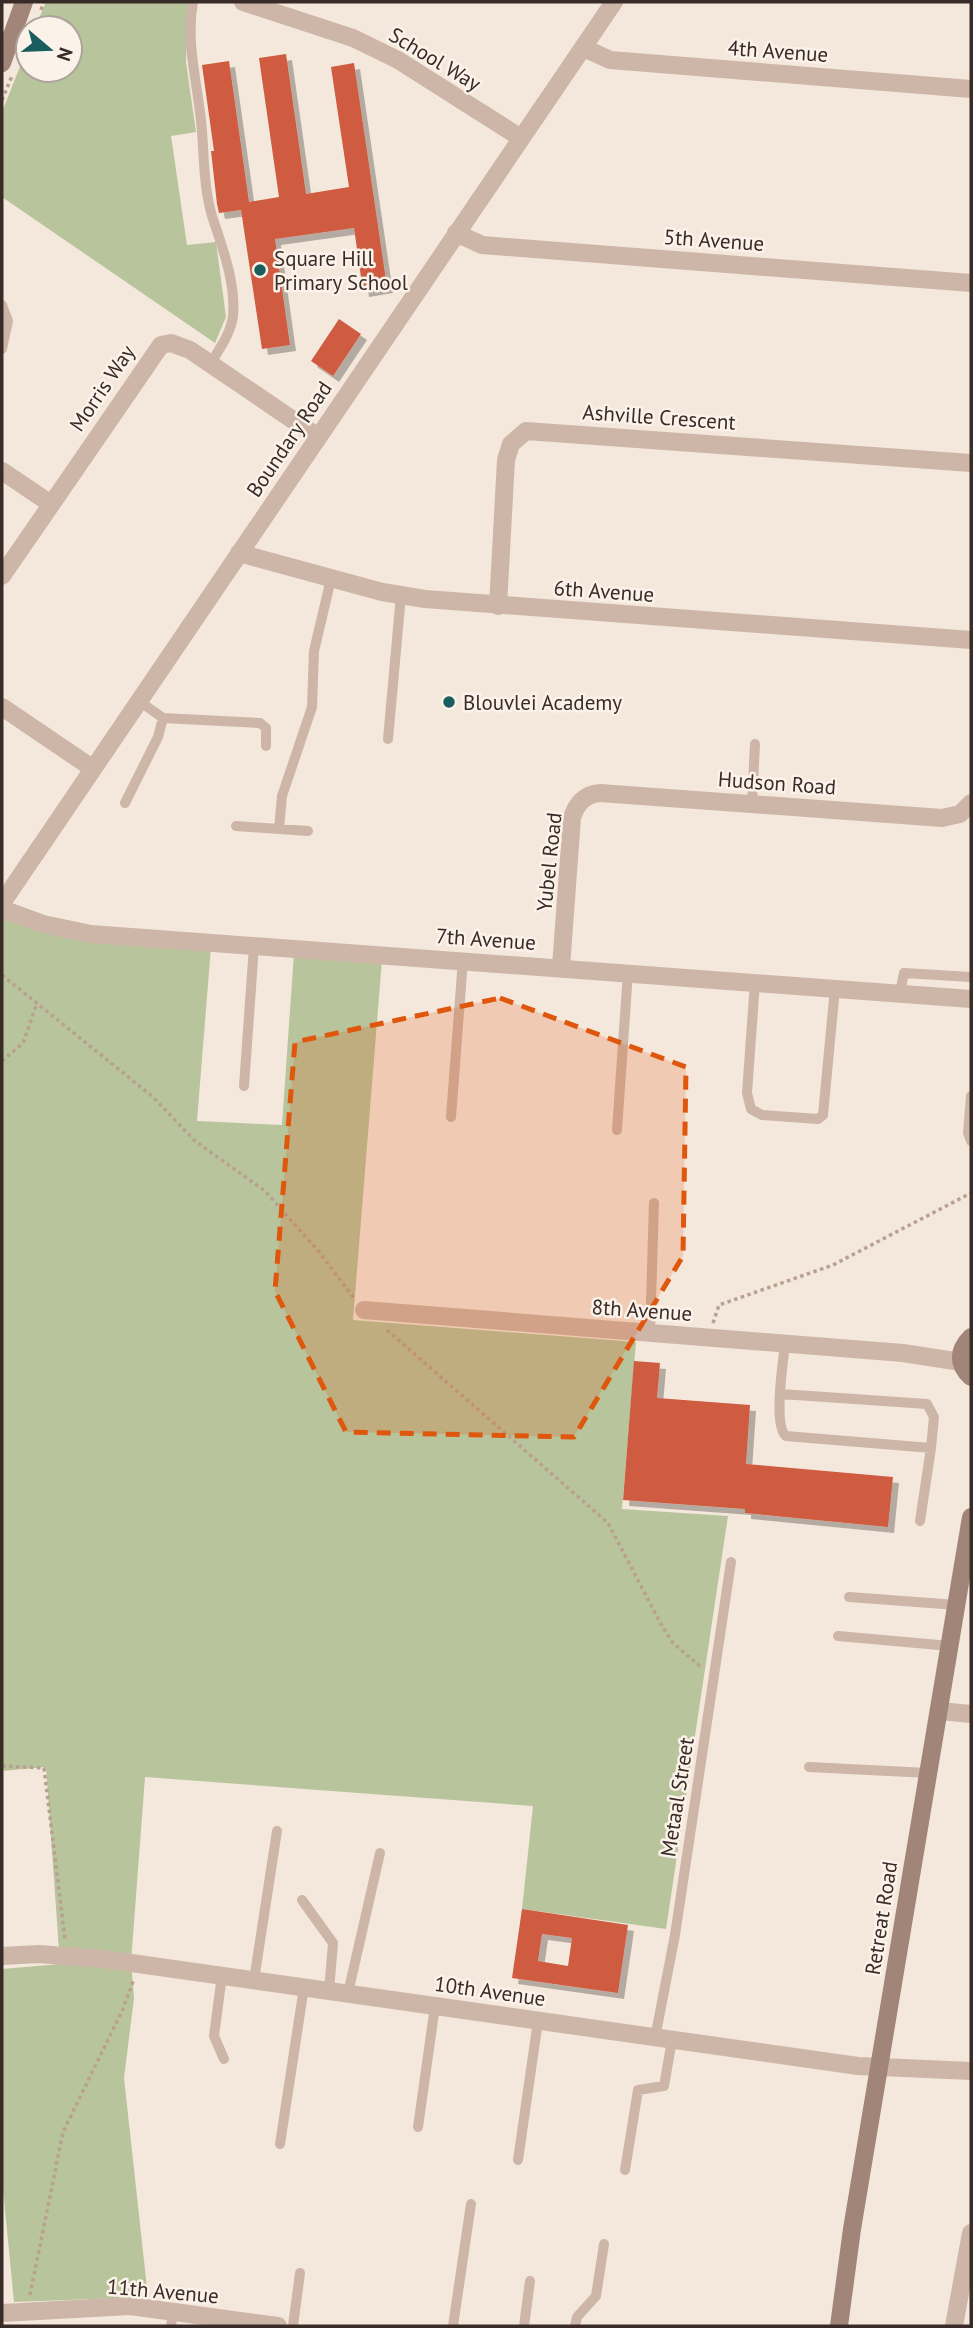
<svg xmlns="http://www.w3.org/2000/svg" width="973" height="2328" viewBox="0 0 973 2328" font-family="'PT Sans',sans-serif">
	<defs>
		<filter id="shadow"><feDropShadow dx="6" dy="6" stdDeviation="0" flood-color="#0004"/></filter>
	</defs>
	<rect width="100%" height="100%" fill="#f4e8dc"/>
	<!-- green -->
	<path fill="#b8c49b" d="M46,2h142l-2,60 10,70 -25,4 16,109 29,-3 10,75 -11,26 -213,-146v-85l26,-66v24h42v-42h-35z
		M2,904l28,19 181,24 -14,174 85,4 12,-172 88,7 -29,360 283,22 -14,167 106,7 -62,413 -144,-20 11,-103 -388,-29 -14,185 3,36 -10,80 24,219 -134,5 -12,-123v-210l58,-5 -14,-197 -44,4z"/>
	<!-- building -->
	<path fill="#cf5b3f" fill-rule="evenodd" filter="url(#shadow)" d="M286,54l20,140 43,-7 -18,-120 23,-4 33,224 -24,4 -9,-63 -79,11 15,106 -28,4 -21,-139 -22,3 -2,-9 -6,-53h3l-12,-86 27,-4 20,141 30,-5 -20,-139z
		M339,319l22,15 -28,42 -22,-15z
		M634,1361l26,2 -3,35 93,7 -4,59 147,13 -5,50 -143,-14v-4l-122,-9z
		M522,1909l106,16 -10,68 -106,-15zM542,1934l30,4 -4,28 -30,-5z"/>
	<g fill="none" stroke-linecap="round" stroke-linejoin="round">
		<!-- path -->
		<path stroke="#b9a091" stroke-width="3.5" stroke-dasharray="3.5 3.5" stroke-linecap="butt" d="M41,10l3,-8
			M2,100l10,-24
			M2,975l151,122 42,44 70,50 54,61 35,46
			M2,1061l21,-18 13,-37
			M713,1323l6,-18 114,-40 138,-72
			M387,1330l221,193 54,103 11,17 29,25
			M2,1766l42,2 21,171
			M30,2295l33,-163 60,-123 11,-30"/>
		<!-- lane -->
		<path stroke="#cdb6a7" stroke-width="10" d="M193,2c-8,43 6,86 9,129 2,27 2,58 10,85 10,31 24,66 21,100 -2,17 -14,34 -23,48
			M2,305l6,16 -6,28
			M139,701l24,17
			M388,739l13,-144
			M125,803l33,-66 5,-19 97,5 6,5v18
			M752,804l3,-60
			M236,826l72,5
			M279,829l3,-33 30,-89 2,-56 17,-72
			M755,982l-8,111 4,16 11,6 56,4 5,-4 12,-127
			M900,993l4,-20 67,4
			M244,1086l10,-140
			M971,1096l-3,37 3,8
			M451,1117l12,-157
			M617,1130l11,-158
			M650,1334l4,-131
			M781,1394l146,10 7,13 -3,31 -145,-12c-13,-11 -3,-73 -1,-92
			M920,1521l11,-73
			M849,1597l108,8
			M838,1636l112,10
			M809,1767l119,6
			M302,1900l31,43 -4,48
			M222,1975l-8,61 10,23
			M254,1980l23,-149
			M348,1993l32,-140
			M655,2038l20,-103 56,-373
			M418,2127l17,-121
			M280,2144l24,-157
			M518,2160l20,-139
			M625,2170l13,-80 26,-4 8,-46
			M171,2326l2,-15
			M293,2326l7,-53
			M453,2326l18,-122
			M524,2326l6,-45
			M575,2326l2,-9 19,-21 8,-52"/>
		<!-- street -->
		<path stroke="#cdb6a7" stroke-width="18" d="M243,2l110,36 45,22 123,78
			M584,48l26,12 361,29
			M456,233l26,12 489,38
			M2,471l49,33
			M239,553l143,39 43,7 546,41
			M2,576l159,-231 10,-2 19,7 128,87
			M498,606l8,-146 5,-16 15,-13 445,32
			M2,707l90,61
			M2,903l612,-901
			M2,909l41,15 48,10 880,65
			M561,967l11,-149c4,-14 13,-24 28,-25l342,25 18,-4 11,-11
			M364,1310l539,43 58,9
			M939,1711l32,3
			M2,1956l37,-2 64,5 755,107 113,5
			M2,2313l128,-7 148,20
			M954,2326l17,-93"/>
		<!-- secondary -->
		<path stroke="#a18578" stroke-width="18" d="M2,63l22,-61
			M971,1337c-13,13 -14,27 0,40
			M839,2326l13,-97 119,-712"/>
	</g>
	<!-- marked area -->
	<path fill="#df570d" fill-opacity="0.2" stroke="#df570d" stroke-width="5" stroke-dasharray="14 9" stroke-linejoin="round" d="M500,998l186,69 -3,189 -109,181 -228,-5 -71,-141 20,-249z"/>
	<!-- markers -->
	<g fill="#1a5d5e" stroke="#fbf2e9" stroke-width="2.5">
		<circle cx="260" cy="270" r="7"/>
		<circle cx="449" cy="702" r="7"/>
	</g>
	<g text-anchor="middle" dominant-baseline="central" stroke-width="5" stroke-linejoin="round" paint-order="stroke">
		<!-- street labels -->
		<g font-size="21" fill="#392c28" stroke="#fbf2e9">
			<text transform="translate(778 51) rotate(4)">4th Avenue</text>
			<text transform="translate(435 59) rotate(31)">School Way</text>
			<text transform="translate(714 240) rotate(4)">5th Avenue</text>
			<text transform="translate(102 388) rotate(-56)">Morris Way</text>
			<text transform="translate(659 417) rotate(4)">Ashville Crescent</text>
			<text transform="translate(289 439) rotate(-56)">Boundary Road</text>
			<text transform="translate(604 591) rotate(4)">6th Avenue</text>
			<text transform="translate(777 783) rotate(4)">Hudson Road</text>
			<text transform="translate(549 862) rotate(-84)">Yubel Road</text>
			<text transform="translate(486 939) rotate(4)">7th Avenue</text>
			<text transform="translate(642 1310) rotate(4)">8th Avenue</text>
			<text transform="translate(677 1797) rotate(-81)">Metaal Street</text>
			<text transform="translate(881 1918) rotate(-81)">Retreat Road</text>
			<text transform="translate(490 1991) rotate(8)">10th Avenue</text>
			<text transform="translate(163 2291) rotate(5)">11th Avenue</text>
		</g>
		<!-- poi labels -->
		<g font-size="21" fill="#392c28" stroke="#fbf2e9" text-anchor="start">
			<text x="274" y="258">Square Hill<tspan x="274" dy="24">Primary School</tspan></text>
			<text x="463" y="702">Blouvlei Academy</text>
		</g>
	</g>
	<!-- border -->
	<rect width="973" height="2328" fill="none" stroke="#392c28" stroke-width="7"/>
	<!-- north arrow -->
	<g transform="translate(49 49) rotate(109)"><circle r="33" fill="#fbf2e9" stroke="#ada39c" stroke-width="2"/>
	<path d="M0-5L12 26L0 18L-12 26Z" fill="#1a5d5e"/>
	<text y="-10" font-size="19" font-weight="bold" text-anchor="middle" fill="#392c28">N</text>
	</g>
</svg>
